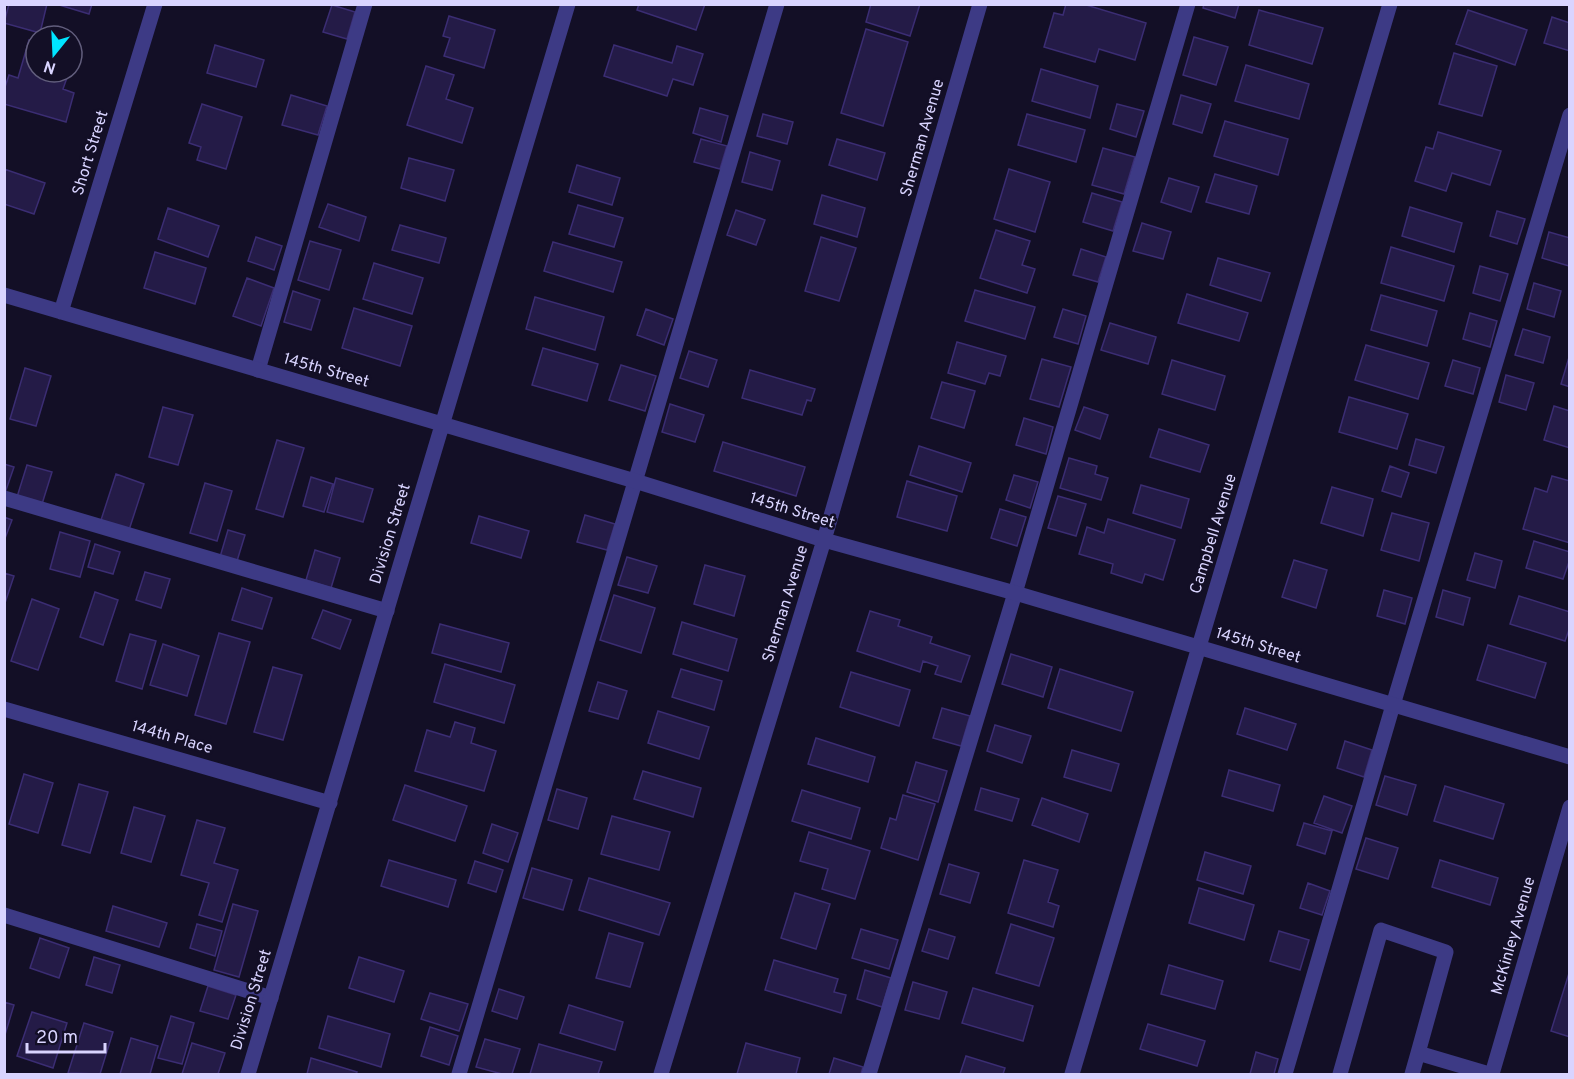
<svg xmlns="http://www.w3.org/2000/svg" width="1574" height="1079" viewBox="0 0 1574 1079" font-family="Overpass,sans-serif">
	<rect width="100%" height="100%" fill="#130f26"/>
	<!-- building -->
	<path fill="#241b47" stroke="#3b2d73" stroke-width="1.5" d="M9,4h38l-7,29 -36,-10z
		M56,4h36l-3,10z
		M639,4h66l-9,26 -59,-20z
		M871,4h49l-10,32 -44,-14z
		M1066,4h17l63,19 -11,37 -36,-11 -4,13 -51,-15 10,-34 9,2z
		M1204,4h35l-4,14 -32,-10z
		M332,5l23,7 -8,27 -24,-7z
		M1259,10l64,18 -11,36 -63,-19z
		M1468,10l59,20 -12,35 -59,-21z
		M449,16l46,14 -11,38 -40,-12 6,-18 -7,-2z
		M1552,17l18,6v28l-26,-8z
		M866,29l42,13 -25,84 -42,-13z
		M1194,37l34,10 -12,38 -33,-10z
		M29,40l7,3v29h33l-6,17 11,4 -8,29 -62,-18v-14l5,-15 9,3z
		M215,45l49,15 -8,27 -49,-14z
		M614,45l58,18 5,-17 26,8 -10,31 -20,-6 -6,17 -63,-20z
		M1454,53l43,13 -15,50 -43,-12z
		M1246,65l63,19 -10,35 -64,-18z
		M426,66l28,9 -8,24 27,9 -11,35 -55,-18z
		M1041,69l57,17 -8,32 -58,-17z
		M291,95l36,11 -9,29 -36,-10z
		M1181,95l30,9 -9,29 -29,-9z
		M202,104l40,13 -16,52 -29,-9 4,-13 -12,-4z
		M1117,104l27,7 -8,26 -26,-8z
		M700,108l28,8 -7,26 -28,-9z
		M763,114l30,8 -6,22 -30,-8z
		M1027,114l58,16 -9,32 -58,-17z
		M1225,121l63,18 -10,36 -64,-19z
		M1438,132l63,19 -11,34 -38,-12 -6,18 -31,-10 11,-34 7,2z
		M701,139l26,7 -7,23 -26,-7z
		M837,139l48,14 -8,27 -48,-15z
		M1103,148l32,9 -11,37 -32,-9z
		M750,152l30,9 -8,29 -30,-8z
		M409,158l45,12 -9,31 -44,-13z
		M577,165l43,13 -8,27 -43,-13z
		M4,169l41,14 -11,31 -30,-10z
		M1009,169l41,13 -15,50 -41,-13z
		M1215,174l42,12 -8,28 -43,-12z
		M1169,178l30,9 -8,25 -30,-10z
		M1092,193l30,9 -9,29 -30,-9z
		M822,195l43,13 -8,29 -43,-13z
		M328,204l38,13 -7,24 -40,-14z
		M578,205l45,13 -9,29 -45,-13z
		M1410,207l52,16 -8,29 -52,-16z
		M168,208l51,18 -11,31 -50,-18z
		M736,210l29,10 -9,25 -29,-10z
		M1497,211l28,8 -8,25 -27,-8z
		M1142,223l29,9 -8,27 -30,-8z
		M400,225l46,13 -7,25 -47,-13z
		M996,230l34,11 -8,24 13,4 -8,24 -47,-15z
		M1549,232l21,6 -1,28 -27,-8z
		M256,237l26,9 -8,24 -26,-9z
		M821,237l35,11 -17,53 -34,-10z
		M310,241l31,9 -12,40 -31,-10z
		M553,242l69,20 -9,30 -69,-21z
		M1391,247l63,19 -10,35 -63,-18z
		M1081,249l25,8 -8,25 -25,-7z
		M155,252l51,16 -11,36 -51,-16z
		M1218,258l52,15 -9,28 -51,-16z
		M374,263l49,15 -11,36 -49,-15z
		M1480,266l28,8 -8,27 -27,-8z
		M247,278l27,10 -13,38 -28,-10z
		M1534,283l27,8 -7,26 -27,-8z
		M975,290l60,17 -10,32 -60,-18z
		M293,291l27,9 -9,30 -27,-8z
		M1187,294l61,19 -9,28 -61,-18z
		M1381,295l56,16 -10,35 -56,-16z
		M535,297l69,20 -9,33 -69,-21z
		M354,308l58,18 -12,40 -58,-18z
		M646,309l27,10 -9,26 -27,-10z
		M1063,309l23,7 -8,28 -24,-7z
		M1470,313l27,8 -7,26 -27,-8z
		M1110,323l46,14 -8,27 -47,-14z
		M1523,329l27,8 -7,26 -28,-8z
		M957,342l49,14 -6,20 -11,-3 -4,11 -37,-11z
		M1366,345l63,18 -11,36 -63,-19z
		M543,348l55,16 -11,37 -55,-16z
		M689,351l28,9 -9,27 -28,-9z
		M1570,354v33l-9,-3z
		M1042,359l29,8 -12,40 -29,-8z
		M1172,360l53,16 -10,34 -53,-16z
		M1453,360l27,8 -7,26 -28,-8z
		M621,365l35,11 -11,35 -36,-11z
		M25,368l26,8 -15,50 -26,-7z
		M750,370l65,19 -4,12 -4,-1 -5,15 -60,-17z
		M1506,375l28,8 -8,27 -27,-8z
		M942,382l33,9 -11,37 -33,-10z
		M1349,397l59,17 -11,35 -58,-17z
		M670,404l34,11 -9,27 -33,-10z
		M1554,406l16,5v37l-26,-8z
		M163,407l30,8 -15,50 -29,-8z
		M1084,407l24,8 -8,24 -25,-9z
		M1024,418l29,9 -7,27 -30,-9z
		M1159,429l50,16 -9,27 -50,-15z
		M1416,439l28,8 -8,26 -27,-8z
		M277,440l27,8 -21,69 -27,-8z
		M723,442l82,25 -9,29 -82,-25z
		M919,446l52,17 -9,29 -52,-17z
		M1069,458l28,8 -2,8 13,4 -7,22 -41,-12z
		M4,464l10,3 -9,26h-1z
		M27,465l25,7 -10,32 -25,-7z
		M1390,466l19,7 -8,24 -19,-6z
		M116,474l28,10 -15,46 -28,-10z
		M1014,475l24,7 -8,26 -24,-8z
		M1552,476l18,5v62l-47,-14 12,-41 12,4z
		M311,477l22,7 -9,28 -21,-6z
		M336,478l37,11 -10,33 -36,-10z
		M907,481l50,15 -10,35 -50,-14z
		M205,483l27,8 -15,50 -27,-8z
		M1141,485l48,14 -8,29 -48,-15z
		M1332,487l41,12 -10,37 -42,-13z
		M1058,496l28,8 -10,32 -28,-8z
		M1000,509l26,8 -9,29 -26,-8z
		M1392,513l37,10 -10,38 -38,-11z
		M585,515l30,9 -8,26 -30,-8z
		M479,516l50,15 -8,27 -50,-15z
		M4,517l8,3 -8,21z
		M1108,519l67,21 -12,40 -18,-6 -3,9 -31,-10 2,-9 -34,-10 8,-27 17,6z
		M228,530l17,5 -8,26 -17,-4z
		M60,532l30,9 -10,36 -30,-8z
		M1534,541l36,11v7l-7,20 -37,-11z
		M95,544l25,8 -7,22 -25,-7z
		M315,550l25,8 -9,30 -25,-8z
		M1475,553l27,8 -7,27 -28,-8z
		M627,557l30,9 -9,27 -30,-8z
		M1294,560l33,10 -11,38 -34,-11z
		M705,565l40,11 -11,40 -40,-12z
		M145,572l25,7 -9,29 -25,-8z
		M4,573l10,3 -10,30z
		M242,588l30,10 -10,31 -30,-9z
		M1384,590l28,8 -7,26 -28,-8z
		M1443,590l27,8 -7,27 -27,-8z
		M95,592l23,8 -15,45 -23,-8z
		M614,595l41,13 -14,45 -41,-13z
		M1519,596l51,16v15l-5,14 -55,-17z
		M32,599l27,10 -21,61 -27,-9z
		M323,610l28,10 -11,29 -28,-11z
		M870,611l30,9 -2,6 34,11 -2,6 40,13 -9,26 -26,-8 3,-8 -15,-5 -3,11 -63,-21z
		M682,622l55,17 -9,32 -55,-17z
		M440,624l69,19 -8,29 -69,-19z
		M219,633l31,9 -24,82 -31,-9z
		M130,634l26,7 -14,48 -26,-8z
		M163,644l36,12 -12,40 -37,-11z
		M1488,645l58,18 -11,35 -58,-18z
		M1011,654l41,13 -9,30 -41,-13z
		M445,664l70,21 -11,38 -70,-21z
		M273,667l29,8 -19,65 -29,-8z
		M681,669l41,12 -8,29 -42,-13z
		M1060,669l73,23 -12,39 -73,-23z
		M851,672l59,18 -11,36 -59,-19z
		M598,682l29,9 -9,28 -29,-8z
		M942,708l28,8 -9,30 -28,-8z
		M1245,708l51,16 -9,26 -50,-16z
		M658,711l51,16 -10,32 -51,-16z
		M455,722l20,6 -4,15 25,8 -12,40 -69,-20 12,-41 23,7z
		M995,725l36,11 -9,27 -35,-12z
		M816,738l59,19 -7,25 -60,-18z
		M1345,741l27,9 -8,27 -27,-9z
		M1072,750l47,14 -8,27 -47,-14z
		M916,762l31,9 -9,31 -31,-10z
		M1229,770l51,15 -7,26 -51,-15z
		M643,771l58,17 -8,29 -59,-18z
		M24,774l29,9 -15,50 -29,-9z
		M1385,776l31,9 -9,30 -31,-10z
		M79,784l29,8 -18,61 -28,-8z
		M405,785l62,21 -12,35 -62,-21z
		M1445,786l59,18 -11,35 -59,-18z
		M981,788l38,11 -7,22 -37,-11z
		M557,789l30,9 -9,31 -30,-9z
		M802,790l58,18 -9,31 -59,-18z
		M903,795l32,9 -17,56 -37,-12 9,-30 6,2z
		M1324,796l28,10 -10,27 -28,-10z
		M1042,798l46,16 -9,28 -47,-17z
		M134,807l31,9 -14,46 -30,-9z
		M612,816l58,16 -11,38 -58,-16z
		M197,820l28,8 -11,35 24,7 -16,52 -23,-7 10,-32 -28,-8z
		M1304,823l28,8 -7,23 -28,-9z
		M492,824l26,9 -10,29 -25,-9z
		M809,832l61,19 -15,48 -33,-10 6,-20 -28,-8z
		M1366,838l32,10 -10,31 -32,-10z
		M1205,852l46,14 -8,28 -46,-14z
		M389,860l67,20 -8,27 -67,-21z
		M1024,860l34,10 -10,32 11,4 -6,21 -45,-14z
		M1440,860l58,18 -8,27 -58,-18z
		M475,861l28,9 -7,22 -28,-9z
		M949,864l30,9 -9,30 -30,-9z
		M532,868l40,12 -9,30 -40,-12z
		M589,878l81,25 -11,32 -80,-25z
		M1308,883l22,8 -8,24 -22,-7z
		M1199,888l55,17 -10,35 -55,-17z
		M795,893l35,11 -14,45 -35,-11z
		M233,904l25,7 -19,66 -25,-7z
		M113,906l54,17 -8,24 -53,-16z
		M197,924l25,7 -7,25 -25,-8z
		M1011,924l43,14 -15,48 -43,-13z
		M861,929l37,11 -9,29 -37,-11z
		M929,929l26,8 -7,22 -26,-8z
		M1279,931l30,9 -9,30 -30,-9z
		M609,933l34,10 -13,44 -34,-9z
		M40,938l29,10 -10,30 -29,-10z
		M94,957l26,8 -8,28 -26,-8z
		M359,957l45,14 -10,31 -45,-14z
		M774,960l64,19 -4,13 12,3 -5,18 -76,-23z
		M1169,965l54,16 -8,28 -54,-15z
		M865,970l26,8 -9,29 -25,-8z
		M1570,970v67l-19,-6z
		M913,982l34,10 -8,27 -34,-9z
		M208,986l28,9 -8,24 -28,-8z
		M973,988l60,18 -10,35 -61,-18z
		M499,989l25,8 -7,22 -25,-8z
		M430,993l38,11 -9,27 -38,-12z
		M4,1002l10,3 -10,33z
		M569,1005l54,17 -8,28 -55,-17z
		M32,1012l35,11 -14,45 -36,-12z
		M171,1016l23,7 -12,41 -24,-6z
		M328,1016l62,18 -9,33 -62,-19z
		M84,1023l29,9 -13,42 -32,-1z
		M1148,1024l57,17 -8,25 -57,-17z
		M430,1027l28,9 -9,29 -28,-9z
		M131,1038l27,8 -8,28h-30z
		M485,1039l35,10 -8,25h-10l-26,-7z
		M192,1043l33,10 -7,21h-36z
		M746,1043l54,15 -4,16h-59z
		M539,1044l63,18 -4,12h-68z
		M1256,1052l22,7 -4,15h-24z
		M966,1056l39,12 -2,6h-43z
		M311,1058l46,14 -1,2h-49z
		M834,1058l29,9 -2,7h-32z"/>
	<g fill="none" stroke-linecap="round" stroke-linejoin="round">
		<!-- lane -->
		<path stroke="#3d3a85" stroke-width="15" d="M258,370l107,-366
			M4,498l383,113
			M4,915l267,83
			M459,1074l318,-1070
			M869,1074l146,-481 173,-589
			M1285,1074l108,-369 177,-590
			M1340,1074l41,-144 65,22 -28,101
			M1412,1074l6,-21 71,21"/>
		<!-- street -->
		<path stroke="#3d3a85" stroke-width="15" d="M4,295l631,186 189,59 191,53 555,164
			M61,312l94,-308
			M4,709l326,94
			M248,1074l320,-1070
			M661,1074l163,-534 156,-536
			M1072,1074l318,-1070
			M1492,1074l78,-267"/>
	</g>
	<g text-anchor="middle" dominant-baseline="central" stroke-width="5" stroke-linejoin="round" paint-order="stroke">
		<!-- street labels -->
		<g font-size="16" fill="#d9d4ff" stroke="#130f26">
			<text transform="translate(923 138) rotate(-74)">Sherman Avenue</text>
			<text transform="translate(91 153) rotate(-73)">Short Street</text>
			<text transform="translate(326 371) rotate(16)">145th Street</text>
			<text transform="translate(792 511) rotate(17)">145th Street</text>
			<text transform="translate(391 534) rotate(-73)">Division Street</text>
			<text transform="translate(1214 534) rotate(-73)">Campbell Avenue</text>
			<text transform="translate(786 604) rotate(-73)">Sherman Avenue</text>
			<text transform="translate(1258 646) rotate(17)">145th Street</text>
			<text transform="translate(172 738) rotate(16)">144th Place</text>
			<text transform="translate(1514 936) rotate(-74)">McKinley Avenue</text>
			<text transform="translate(252 1000) rotate(-73)">Division Street</text>
		</g>
	</g>
	<!-- border -->
	<rect width="1574" height="1079" fill="none" stroke="#d9d4ff" stroke-width="12"/>
	<!-- north arrow -->
	<g transform="translate(54 54) rotate(198)"><circle r="28" fill="#130f26" stroke="#625e7d" stroke-width="1.5"/>
	<path d="M0-4.5L10 22L0 15L-10 22Z" fill="#00e5ff"/>
	<text y="-9" font-size="16" font-weight="bold" text-anchor="middle" fill="#d9d4ff">N</text>
	</g>
	<!-- scale -->
	<path d="M27 1043v9h78v-9" fill="none" stroke="#d9d4ff" stroke-width="3"/>
	<text x="36" y="1043" font-size="18" fill="#d9d4ff" stroke="#130f26" stroke-width="4.5" paint-order="stroke">20 m</text>
</svg>
